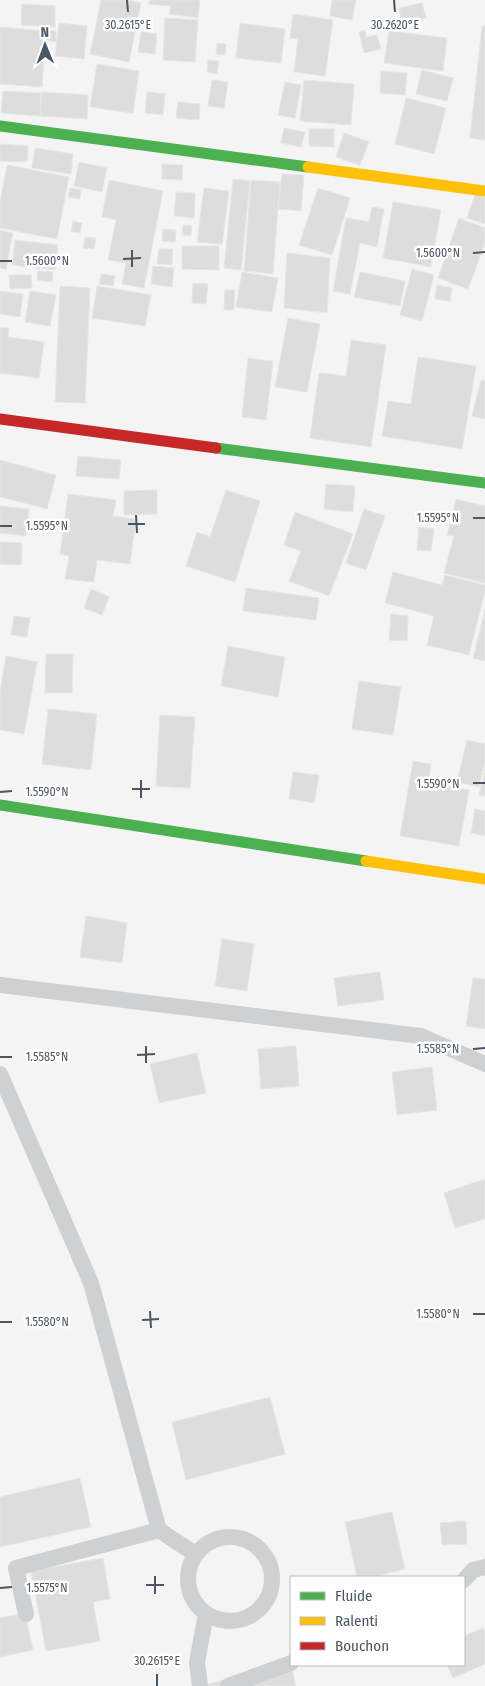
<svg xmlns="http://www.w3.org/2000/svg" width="485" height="1686" viewBox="0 0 485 1686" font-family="'Fira Sans Condensed',sans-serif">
	<rect width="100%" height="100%" fill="#f4f4f4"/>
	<!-- building -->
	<path fill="#ddddde" stroke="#e5e6e7" d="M101,0h27l13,3 -12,59 -39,-8z
		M149,0h51l-2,18 -29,-4 2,-8 -22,-2z
		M332,0h24l-4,20 -22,-4z
		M422,3l4,15 -24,6 -3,-16z
		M22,4l33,2v21l-34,-2z
		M293,14l40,6 -8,56 -31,-4 4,-33 -8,-1z
		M165,18l33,2 -3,42 -32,-2z
		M59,23l28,3 -3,33 -29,-3z
		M240,23l45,6 -4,34 -45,-5z
		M482,26h3v114l-15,-2z
		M0,27l46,4 -4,56 -42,-3z
		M47,30l9,1v11l-10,-2z
		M365,30l1,7 11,-2 4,14 -17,4 -5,-21z
		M389,31l58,7 -4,33 -59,-8z
		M141,32l16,2 -2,20 -17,-2z
		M217,43l9,1 -1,11 -9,-1z
		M208,60l11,1 -2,13 -10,-2z
		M97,64l42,7 -6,42 -43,-6z
		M422,70l31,8 -6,23 -31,-7z
		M381,71l26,2 -2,22 -25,-2z
		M212,80l16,2 -4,26 -16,-2z
		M304,80l50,4 -3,41 -51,-4z
		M285,82l16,3 -6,33 -17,-3z
		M3,91l38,2 -1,23 -39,-3z
		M42,92l46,3 -1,24 -47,-3z
		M147,92l18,2 -2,21 -18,-2z
		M406,98l40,10 -12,46 -39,-10z
		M178,102l22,2 -1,16 -23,-2z
		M284,128l21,4 -4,15 -20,-4z
		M309,129h25v18l-25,-1z
		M344,133l25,9 -9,23 -24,-8z
		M0,144l28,2 -1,16 -27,-1z
		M35,148l38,6 -2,20 -39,-6z
		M79,162l28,6 -5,24 -28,-6z
		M162,164l21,1 -1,15 -20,-1z
		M7,165l62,12 -12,62 -57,-11v-26z
		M282,174l22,1 -3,36 -23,-2z
		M233,179l17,2 -9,89 -17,-2z
		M109,180l54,11 -19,97 -22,-4 4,-21 -18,-3 8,-40 -14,-3z
		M251,180l29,2 -7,92 -29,-3z
		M70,188l11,2 -1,9 -12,-2z
		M204,188l25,3 -7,53 -25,-2z
		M318,188l32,10 -18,57 -33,-10z
		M176,192l19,1 -1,25 -20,-2z
		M475,195l10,3v26l-18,-6z
		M393,202l48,8 -10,57 -48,-9z
		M372,207l12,2 -7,38 -17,-4 -10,51 -17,-3 13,-73 23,4z
		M459,218l26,10v15l-17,46 -30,-11z
		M73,221l9,2 -2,10 -9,-1z
		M183,225l9,1 -1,10 -9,-1z
		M163,229l13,1 -1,12 -13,-1z
		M0,230l13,3 -7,36 -6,-1z
		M85,237l11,1 -2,11 -11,-1z
		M15,240l43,5 -3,25 -43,-5z
		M182,246h37v24l-37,-1z
		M159,249h14l-1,16 -15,-1z
		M287,253l43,5 -3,55 -43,-5z
		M153,266l21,2 -2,19 -21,-3z
		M412,269l22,6 -12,46 -22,-6z
		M38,271l15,1 -1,10 -15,-2z
		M242,272l36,6 -6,34 -36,-5z
		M360,272l45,9 -5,25 -46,-9z
		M101,274l14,2 -2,10 -14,-2z
		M9,275h22l1,13 -22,1z
		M193,283l15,1 -2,20 -14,-1z
		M437,285l15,3 -2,13 -15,-2z
		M60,286l30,2 -5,115 -30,-1z
		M97,286l54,9 -6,31 -53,-8z
		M225,290h10l-1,20h-10z
		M0,291l23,3 -3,23 -20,-3z
		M30,291l26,4 -6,31 -25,-4z
		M288,318l32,6 -13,68 -32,-5z
		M0,327l9,1 -1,9 36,5 -5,36 -39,-5z
		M351,340l35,5 -15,102 -61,-9 9,-65 27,3z
		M418,357l58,9 -14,83 -80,-13 6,-35 23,3z
		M248,358l25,3 -7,59 -24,-3z
		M481,380l4,1v38l-13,-3z
		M78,456l43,4 -2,19 -43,-3z
		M0,460l56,15 -9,34 -47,-12z
		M326,484l29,2 -2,26 -29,-3z
		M157,490v24l-33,1v-24z
		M226,490l34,11 -25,81 -49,-16 11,-34 13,5z
		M68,494l48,6 -3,16 23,3 -6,45 -33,-4 -3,22 -29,-3 4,-23 -9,-2z
		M456,499l29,7v77l-41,-10 10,-37 -7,-1z
		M0,506l29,3 -3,27 -26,-3z
		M364,509l21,7 -19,54 -20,-7z
		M295,512l58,22 -24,62 -40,-15 12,-30 -17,-6z
		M419,527l15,2 -3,22 -14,-1z
		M0,542l22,1 -1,22 -21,-1z
		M393,572l49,13 3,-10 40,10v6l-16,64 -42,-10 7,-29 -49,-13z
		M246,588l73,10 -3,22 -73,-9z
		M91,589l18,8 -7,18 -18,-7z
		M485,610v51l-12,-3z
		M391,614l17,2 -1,25 -18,-1z
		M14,616l16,2 -3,19 -16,-2z
		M228,646l57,11 -7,40 -57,-11z
		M46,654h27l-1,39h-27z
		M6,656l31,6 -13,72 -24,-4v-38z
		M359,681l42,6 -8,48 -41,-6z
		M48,709l49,5 -6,56 -49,-6z
		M160,715l35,2 -5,71 -34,-2z
		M467,740l18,4v18l-6,25 -22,-5z
		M413,761l18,3 -3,19 41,7 -10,56 -59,-10z
		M485,769v27l-6,-1z
		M293,772l26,3 -5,28 -25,-4z
		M475,809l10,2v25l-14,-3z
		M86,916l41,7 -5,40 -42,-6z
		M222,939l32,5 -7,47 -32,-5z
		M380,972l4,28 -46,6 -4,-28z
		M473,978l12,1v50l-19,-3z
		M296,1046l3,40 -38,3 -3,-40z
		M197,1053l9,40 -47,10 -9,-39z
		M432,1067l5,43 -40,5 -5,-43z
		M485,1179v40l-30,9 -11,-35z
		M270,1397l15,57 -99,26 -14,-58z
		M80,1478l11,49 -91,20v-50z
		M392,1512l13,57 -28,7v1h-20l-12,-55z
		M466,1521l1,23 -25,1 -2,-22z
		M103,1558l7,41 -17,3 7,39 -54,10 -15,-80z
		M25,1613l8,37 -33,7v-39z
		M483,1628l2,4v32l-32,14 -6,-13h17v-29z
		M291,1665l5,21h-97z"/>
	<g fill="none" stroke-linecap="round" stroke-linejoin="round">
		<!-- lane -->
		<path stroke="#ced0d2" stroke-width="16" d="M0,985l421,51 64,28
			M0,1074l91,209 68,247 36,24
			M188 1579a42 42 0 1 1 84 0a42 42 0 1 1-84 0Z
			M464,1580l9,-10 12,-3
			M26,1614l-10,-46 143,-38
			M200,1686l-3,-24 9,-48
			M228,1686l63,-23"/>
		<!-- fast -->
		<path stroke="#4caf50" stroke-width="11" d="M0,126l308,41
			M216,448l269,35
			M0,805l366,56"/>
		<!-- slow -->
		<path stroke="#ffc107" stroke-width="11" d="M308,167l177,24
			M366,861l119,18"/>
		<!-- jam -->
		<path stroke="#c62828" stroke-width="11" d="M0,419l216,29"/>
	</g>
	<!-- ticks -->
	<path fill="none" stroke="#4a5661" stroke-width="2" d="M127,0l1,12M394,0l1,12M132,250v17M473,253l12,-1M123,259l18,-1M0,261h12M136,515l1,18M473,518h12M128,524h17M0,526h12M141,780v18M473,783h12M132,789h18M0,792l12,-1M146,1046v17M473,1049l12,-1M137,1055l18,-1M0,1057h12M150,1311l1,17M473,1314h12M142,1320l17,-1M0,1322h12M155,1576v18M146,1585h18M0,1588l12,-1M157,1674v12"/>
	<g font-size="12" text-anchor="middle" fill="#4a5661" stroke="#fff" stroke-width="5" stroke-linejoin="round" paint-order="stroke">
		<text x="128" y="29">30.2615°E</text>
		<text x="395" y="29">30.2620°E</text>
		<text x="438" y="257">1.5600°N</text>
		<text x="47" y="265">1.5600°N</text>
		<text x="438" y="522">1.5595°N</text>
		<text x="47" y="530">1.5595°N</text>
		<text x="438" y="788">1.5590°N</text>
		<text x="47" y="796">1.5590°N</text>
		<text x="438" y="1053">1.5585°N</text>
		<text x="47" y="1061">1.5585°N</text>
		<text x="438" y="1318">1.5580°N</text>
		<text x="47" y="1326">1.5580°N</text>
		<text x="47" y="1592">1.5575°N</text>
		<text x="157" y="1665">30.2615°E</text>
	</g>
	<!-- legend -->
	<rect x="290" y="1576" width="175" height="90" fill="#ffffff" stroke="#b7bbc0"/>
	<rect x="300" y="1592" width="25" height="8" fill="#4caf50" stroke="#b7bbc0"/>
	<text x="335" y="1601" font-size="15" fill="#4a5661">Fluide</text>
	<rect x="300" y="1617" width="25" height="8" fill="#ffc107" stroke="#b7bbc0"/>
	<text x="335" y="1626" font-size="15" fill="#4a5661">Ralenti</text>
	<rect x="300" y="1642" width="25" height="8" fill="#c62828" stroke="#b7bbc0"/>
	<text x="335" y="1651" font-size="15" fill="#4a5661">Bouchon</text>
	<!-- north arrow -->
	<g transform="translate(45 45) rotate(359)" stroke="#ffffff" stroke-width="4" paint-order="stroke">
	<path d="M0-4L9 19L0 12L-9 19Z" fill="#4a5661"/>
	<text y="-8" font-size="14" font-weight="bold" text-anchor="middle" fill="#4a5661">N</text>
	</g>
</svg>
